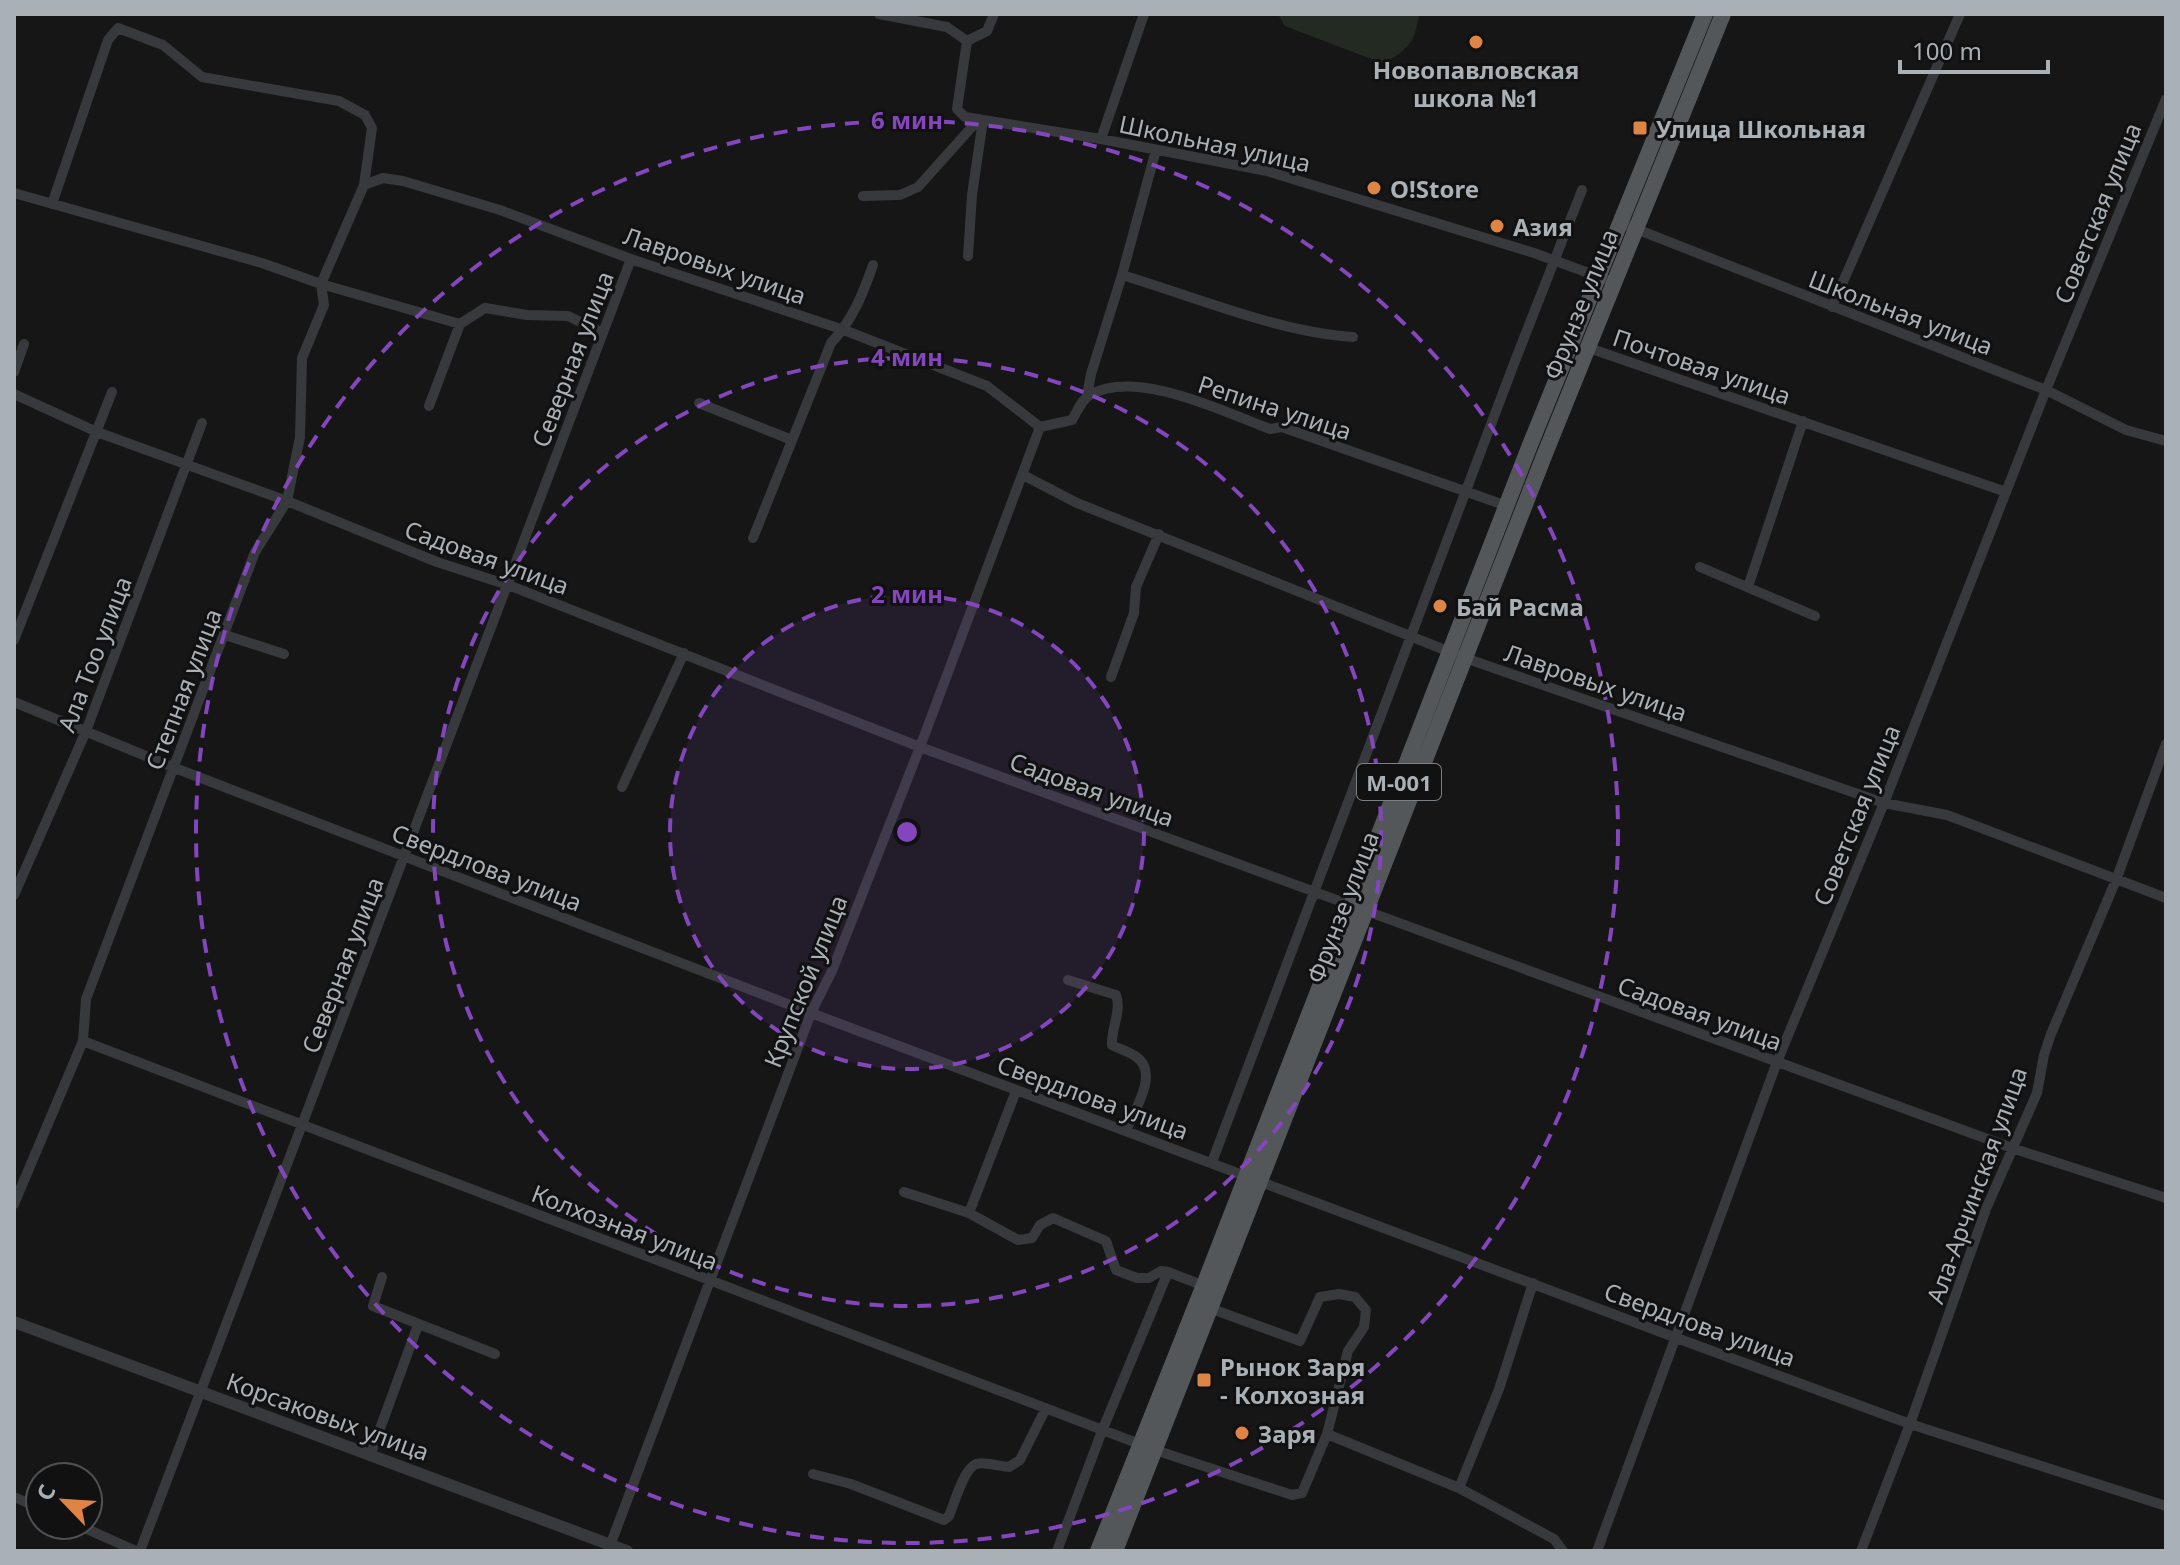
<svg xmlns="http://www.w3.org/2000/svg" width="2180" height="1565" viewBox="0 0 2180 1565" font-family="'Noto Sans',sans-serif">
	<rect width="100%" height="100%" fill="#161617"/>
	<!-- green -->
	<path fill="#232a22" d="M1278,14h141c-4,30 -11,34 -35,50l-99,-38z"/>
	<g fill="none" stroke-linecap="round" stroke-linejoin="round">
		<!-- minor -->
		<path stroke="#37393c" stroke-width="10" d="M879,14l68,13 20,14 -10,68 8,8 136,22 166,32 267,82 82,30
			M967,41l20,-10 7,-17
			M1101,139l43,-125
			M364,185l19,-7 20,3 97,29 131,49 213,71 143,56 53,41
			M14,193l248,70 59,21 139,40 25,-16 42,7 41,1 35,17
			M863,196l37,-1 18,-8 61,-68
			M1621,223l425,167 80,40 40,11
			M968,256l4,-61 11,-75
			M1122,275c70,21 159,58 231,62
			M1832,307l128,-293
			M1589,348l417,144
			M14,372l10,-28
			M14,394l83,38 190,69 150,61 71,23 412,162 1092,401 154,50
			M1087,396l4,-22 31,-99 34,-125
			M699,403l93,37
			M429,406l31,-82
			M1040,427l32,-7c5,-8 10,-21 18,-25 46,-27 134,17 180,34l12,-2 225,79
			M1023,475l54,28 388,155 419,145 63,12 219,83
			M753,538l78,-195c21,-22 32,-49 42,-78
			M1700,567l115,49
			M1748,587l55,-166
			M225,635l59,19
			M14,640l98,-248
			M1111,677l23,-64 2,-26 23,-53
			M14,702l161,66 636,245 863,324 236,87 256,82
			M622,787l62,-134
			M14,895l72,-164 116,-308
			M1068,980l48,15c6,16 -5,33 -4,50 9,5 22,8 28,15 17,18 -7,52 -14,71
			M83,1041l1072,409 137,45 10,-2 25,-59 21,-83 16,-24 2,-17 -11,-13 -16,-3 -19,3 -20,44 -88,-32
			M1212,1162l303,-801 67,-171
			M904,1192l65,21 47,-122
			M14,1204l69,-163 3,-42 169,-447 32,-51 13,-64 2,-79 22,-53 -3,-21 43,-99 8,-57 -7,-13 -26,-14 -137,-24 -39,-32 -45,-17 -10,12 -56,164
			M969,1213l49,27 14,-2 8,-13 13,-7 53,23 10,29 21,8h12l12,-7 7,1 39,15
			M382,1277l-9,29 122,48
			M1327,1434l132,54 95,51 9,12
			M370,1456l48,-131
			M813,1474l38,10 93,36 5,-4c5,-12 15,-48 27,-52 8,-3 24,3 33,3l11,-7 26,-52
			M1459,1488l40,-99 34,-106
			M14,1497l26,11
			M78,1525l58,26
			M140,1551l491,-1292
			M608,1551l203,-538 21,-42 88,-224 120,-320
			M1057,1551l45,-120 66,-159
			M1597,1551l180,-489 107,-259 162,-413 120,-291
			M1861,1551l49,-127 76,-215 51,-116 7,-38 7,-21 65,-154 50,-136"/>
		<!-- tertiary -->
		<path stroke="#37393c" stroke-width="12" d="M14,1322l613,229"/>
		<!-- primary -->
		<path stroke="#53575a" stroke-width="16" d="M1098,1551l106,-266 326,-840 175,-431
			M1115,1551l431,-1100 177,-437"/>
	</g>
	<!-- distance rings -->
	<circle cx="907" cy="832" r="237" fill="#8446bd" fill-opacity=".12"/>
	<g fill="none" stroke="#8446bd" stroke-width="4" stroke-dasharray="14 10">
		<circle cx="907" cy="832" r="237"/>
		<circle cx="907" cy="832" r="474"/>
		<circle cx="907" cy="832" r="711"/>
	</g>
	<!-- markers -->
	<g fill="#de8546" stroke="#111112" stroke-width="3">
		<circle cx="1476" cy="42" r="8"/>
		<rect x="1632" y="120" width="16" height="16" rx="4"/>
		<circle cx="1374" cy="188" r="8"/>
		<circle cx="1497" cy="226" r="8"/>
		<circle cx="1440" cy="606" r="8"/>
		<rect x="1196" y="1372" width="16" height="16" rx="4"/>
		<circle cx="1242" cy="1433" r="8"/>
	</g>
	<g text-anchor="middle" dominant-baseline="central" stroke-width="6" stroke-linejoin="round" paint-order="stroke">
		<!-- shield labels -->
		<rect fill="#111112" stroke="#7b8085" stroke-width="2" x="1357" y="764" width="84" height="36" rx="6"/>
		<g font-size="22" font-weight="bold" fill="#a9b0b6">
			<text x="1399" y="782">M-001</text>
		</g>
		<!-- poi labels -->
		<g font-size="24" font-weight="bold" fill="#a9b0b6" stroke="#111112" text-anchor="start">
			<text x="1476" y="69" text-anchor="middle">Новопавловская<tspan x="1476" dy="28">школа №1</tspan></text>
			<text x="1656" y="128">Улица Школьная</text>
			<text x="1390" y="188">O!Store</text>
			<text x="1513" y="226">Азия</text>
			<text x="1456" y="606">Бай Расма</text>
			<text x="1220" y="1366">Рынок Заря<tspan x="1220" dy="28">- Колхозная</tspan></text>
			<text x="1258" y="1433">Заря</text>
		</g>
		<!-- street labels -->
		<g font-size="24" fill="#a9b0b6" stroke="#111112">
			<text transform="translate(1215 143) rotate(12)">Школьная улица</text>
			<text transform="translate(2097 213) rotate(-68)">Советская улица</text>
			<text transform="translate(715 265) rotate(19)">Лавровых улица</text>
			<text transform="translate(1580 304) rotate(-68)">Фрунзе улица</text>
			<text transform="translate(1901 312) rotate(21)">Школьная улица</text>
			<text transform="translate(572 359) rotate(-69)">Северная улица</text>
			<text transform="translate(1702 366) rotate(19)">Почтовая улица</text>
			<text transform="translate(1275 407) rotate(18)">Репина улица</text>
			<text transform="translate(487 557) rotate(20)">Садовая улица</text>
			<text transform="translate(94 654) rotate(-69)">Ала Тоо улица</text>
			<text transform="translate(1596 682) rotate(19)">Лавровых улица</text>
			<text transform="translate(183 689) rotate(-69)">Степная улица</text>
			<text transform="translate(1092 789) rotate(20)">Садовая улица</text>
			<text transform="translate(1856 815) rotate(-68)">Советская улица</text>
			<text transform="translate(487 867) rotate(21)">Свердлова улица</text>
			<text transform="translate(1342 907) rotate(-69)">Фрунзе улица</text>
			<text transform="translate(342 965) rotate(-69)">Северная улица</text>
			<text transform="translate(805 981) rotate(-68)">Крупской улица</text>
			<text transform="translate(1700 1013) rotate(20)">Садовая улица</text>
			<text transform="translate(1093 1097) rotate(20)">Свердлова улица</text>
			<text transform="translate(1976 1185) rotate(-70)">Ала-Арчинская улица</text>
			<text transform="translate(625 1227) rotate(21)">Колхозная улица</text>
			<text transform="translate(1700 1324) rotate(20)">Свердлова улица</text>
			<text transform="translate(328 1416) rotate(20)">Корсаковых улица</text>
		</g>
	</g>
	<circle cx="907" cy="832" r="12" fill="#8446bd" stroke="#111112" stroke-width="4"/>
	<g font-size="24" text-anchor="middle" font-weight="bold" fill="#8446bd" stroke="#111112" stroke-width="6" stroke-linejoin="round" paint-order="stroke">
		<text x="907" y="129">6 мин</text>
		<text x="907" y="366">4 мин</text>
		<text x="907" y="603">2 мин</text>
	</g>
	<!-- border -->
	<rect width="2180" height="1565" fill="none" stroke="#a9b0b6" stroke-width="32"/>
	<!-- north arrow -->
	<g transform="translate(64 1501) rotate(295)"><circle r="38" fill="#111112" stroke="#4e5154" stroke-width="2"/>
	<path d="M0-6L14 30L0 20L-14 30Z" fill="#de8546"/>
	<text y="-12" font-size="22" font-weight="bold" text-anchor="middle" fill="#a9b0b6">С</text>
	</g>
	<!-- scale -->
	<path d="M1900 60v12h148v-12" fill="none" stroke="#a9b0b6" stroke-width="4"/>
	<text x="1912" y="60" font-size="24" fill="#a9b0b6" stroke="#111112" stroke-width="6" paint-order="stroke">100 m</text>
</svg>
